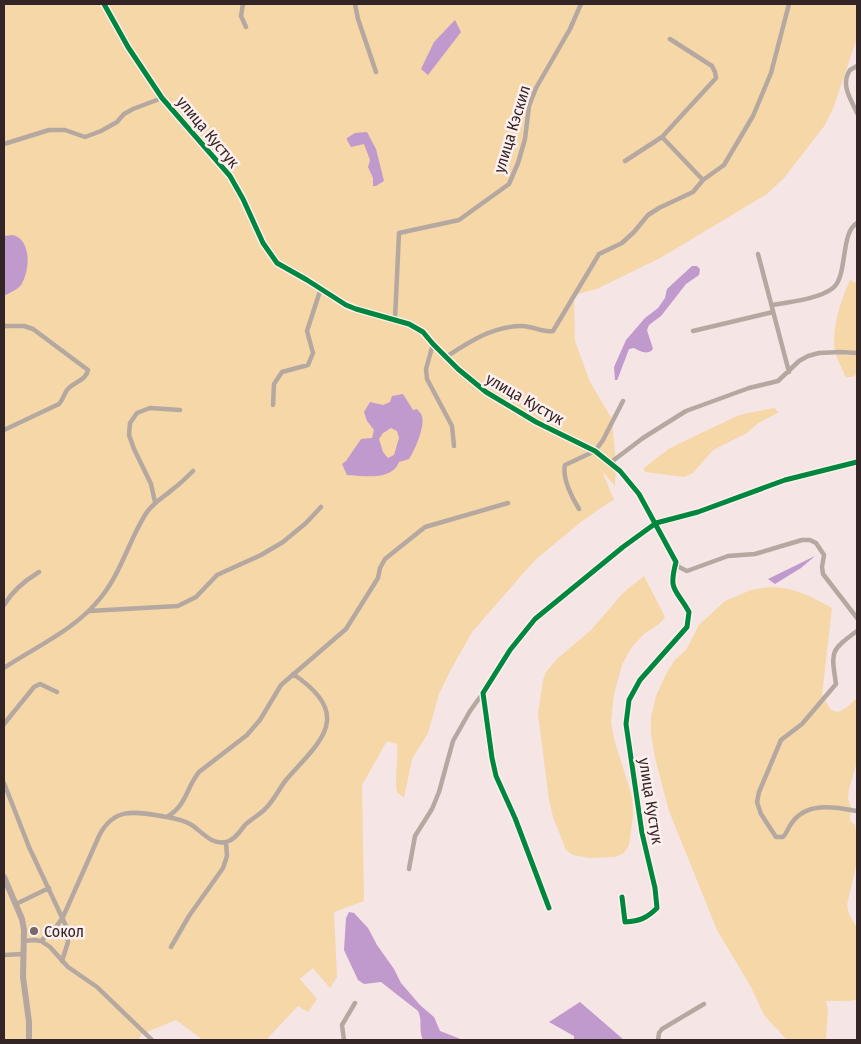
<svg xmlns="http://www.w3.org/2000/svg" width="861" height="1044" viewBox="0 0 861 1044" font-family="'Fira Sans Condensed',sans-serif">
	<rect width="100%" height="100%" fill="#f5e5e5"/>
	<!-- green -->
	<path fill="#f5d7a8" d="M4,4h853v34l-23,68 -9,19 -41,53 -17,16 -105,63 -65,32 -23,6 1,46 15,41 22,37 4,45 -1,22 -13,-15 12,29 -6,3 -27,19 -46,38 -63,72 -23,41 -10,21 -11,39 -16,26 -8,39 -7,-6c-3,-16 2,-32 0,-48l-10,-3 -25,44 2,116 -30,11 3,65 -7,11 -17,-20 -13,11 17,20 -9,13 -10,-6 -32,34h-63l-27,-20 -34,14 -4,6h-134z
		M850,280l7,3v91l-5,3h-6c-4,-8 -9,-18 -11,-26 -4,-22 6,-51 15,-71z
		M774,408l5,4 -22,12 -10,9 -34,17 -20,23 -9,4 -39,-5 -1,-4 26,-20 67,-32 11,-3z
		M644,576l21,41 -6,7 -15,10 -13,14 -9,17 -8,29 -3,28 3,17 18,58 1,18 -4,30 -5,8 -9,4 -26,1 -16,-3 -7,-5 -13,-33 -4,-17 -11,-86 5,-34 3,-8 11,-13 34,-29 33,-38z
		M769,587c24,0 42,9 63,21l-10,87 9,15 7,2 8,-4 11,-10v63l-8,28 -1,10 3,8 -1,14 5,4 1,8 1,28 -10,44 2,9 8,14v71c-10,4 -20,1 -31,2l2,8 -2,31h-39l-23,-25 -13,-28 -34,-57 -48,-119 -14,-53 -4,-25v-16l5,-21 10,-22 9,-14 11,-10 13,-25 26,-24 26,-11z"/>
	<!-- water -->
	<path fill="#c099cd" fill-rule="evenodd" d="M455,20l6,12 -33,43 -7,-6 13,-27z
		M367,132l9,17 8,32 -8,5h-3v-8l-5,-11 2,-7 -6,-16 -13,3 -4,-7v-2l8,-5z
		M13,235c19,5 17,36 8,50 -4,5 -12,8 -17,11v-60z
		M692,266h5l3,3 -1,6 -13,9 -25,32 -12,9 -2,5 6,19c-6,7 -13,2 -19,-1l-5,1 -11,29 -1,2h-2l-1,-13 12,-27 19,-22 13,-10 7,-10 2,-9z
		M403,394l10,16 4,-1c2,3 4,4 5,7 3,12 -7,33 -13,43l-10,3c-7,19 -36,14 -52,13l-5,-11 4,-3 15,-22 11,-1 2,-8 -7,-9 -3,-9 6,-10 13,3 7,-3 2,-6zM391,428l6,3 2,7 -5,17 -6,3 -5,-6 -4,-13 4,-6z
		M815,556l-14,12 -26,16 -7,-5z
		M349,912l5,1 14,15 9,17 17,24 7,14 19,22 14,12 6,14 23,9h-40c-5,-11 0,-19 -5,-29l-37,-29 -17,2 -6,-4 -14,-30 2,-32z
		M580,1002l44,38h-50v-4l-25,-14z"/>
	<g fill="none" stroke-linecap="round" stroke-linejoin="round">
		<!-- street -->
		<path stroke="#b4a8a1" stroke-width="4.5" d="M104,4l24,43 34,51 68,78 13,23 20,44 14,20 30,17 39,25 10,4 53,15 14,8 10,12 25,25 28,23 50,30 59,29 25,20 19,23 37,68c-8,30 0,26 13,50l-2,15 -47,53 -11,20 -3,24 16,109 13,55 2,20c-10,10 -17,13 -32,14l-3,-25
			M243,4l-2,12 5,11
			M355,4l3,15 18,53
			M670,39l42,27 3,6 1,6 -54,59 41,43
			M857,66l-7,4c-10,15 1,29 7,43
			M4,144l45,-14h16l20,7 16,-6 16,-9 7,-8 9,-5 29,-11
			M625,161l37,-24
			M758,254l31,118
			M772,305c18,-3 47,-6 61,-17 15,-12 7,-55 24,-65
			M395,319l4,-86 60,-13 50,-36 9,-21 7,-24 4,-33 7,-18 34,-59 11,-25
			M4,326h20l9,3 55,41c-2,11 -15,12 -21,20 -3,4 -4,10 -8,14l-55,26
			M693,331l80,-19
			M433,344l-7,25 1,10 25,47 2,20
			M446,357c23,-15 47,-31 76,-31 11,0 20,7 31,5l46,-77 23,-11 12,-11 14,-17 11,-7 34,-16 10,-12 21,-15 29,-49 18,-43 18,-69
			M273,405l1,-21 8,-12 26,-7 5,-12 -6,-22 14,-43
			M610,463l33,-25 43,-27 63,-23 29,-7 21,-20 9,-5 11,-3 21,-1 17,1
			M155,502l-4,-18 -17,-35 -5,-14 1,-12 7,-10 13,-5 30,2
			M579,509c-7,-11 -17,-31 -14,-44l30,-14 8,-11 20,-39
			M676,562l3,5 8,4 41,-15 27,-2 47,-14h8l6,3 8,12 -2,12 1,7 34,44
			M4,605c9,-15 20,-24 35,-33
			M89,611l89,-5 18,-9 21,-22 44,-20 22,-13 23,-19 15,-16
			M857,631c-27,20 -26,20 -21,53l-34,40 -21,16 -22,52 -2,10 4,12 15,23h7c4,-4 5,-9 8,-13 15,-23 44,-17 66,-13
			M4,668c33,-22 73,-39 98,-72 19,-24 27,-55 43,-81 7,-12 18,-17 28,-26 7,-5 14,-12 20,-18
			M4,724l30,-37 6,-3 17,8
			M4,783l25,64 37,79 2,16 -6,19
			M167,817c20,-12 19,-29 32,-45l48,-37 13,-15 21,-35 65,-56 32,-51 2,-10 5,-9 40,-32 83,-24
			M409,869l6,-33 17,-27 7,-17 14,-51 17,-30 13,-18
			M16,904l33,-16
			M549,908l-34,-90 -19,-42 -4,-18 -9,-65 27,-43 25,-31 88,-72 33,-24 42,-11 87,-32 72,-18
			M24,941l10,-1 7,1 15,-14 7,-10 36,-81c14,-28 34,-25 62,-20 10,2 20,3 29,8 12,7 20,21 36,18 9,-2 14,-11 19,-17 7,-7 15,-10 21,-17 8,-8 13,-19 20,-28 12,-15 40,-39 41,-59 2,-20 -19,-37 -34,-47
			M41,941l9,6 18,20 29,20 55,53
			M171,947l18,-31 34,-48 4,-12 -1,-14
			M4,955l19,-1
			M344,1040l-2,-15 13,-22
			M658,1040l1,-7 3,-4 42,-25"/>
		<!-- secondary -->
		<path stroke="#b5a69f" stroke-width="6" d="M4,877l18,42 2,11 -1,47 6,45v18"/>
		<defs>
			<path id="cycleway" d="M104,4l24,43 34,51 68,78 13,23 20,44 14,20 30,17 39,25 10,4 53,15 14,8 10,12 25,25 28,23 50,30 59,29 25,20 19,23 37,68c-8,30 0,26 13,50l-2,15 -47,53 -11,20 -3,24 16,109 13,55 2,20c-10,10 -17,13 -32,14l-3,-25
				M549,908l-34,-90 -19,-42 -4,-18 -9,-65 27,-43 25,-31 88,-72 33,-24 42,-11 87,-32 72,-18"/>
		</defs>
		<!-- cycleway casing -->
		<use href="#cycleway" stroke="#fff0f0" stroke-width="8"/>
		<!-- cycleway -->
		<use href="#cycleway" stroke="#00873e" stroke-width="5"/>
	</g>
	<!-- markers -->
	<circle fill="#776868" stroke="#fff0f0" stroke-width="2" cx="34" cy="931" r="5"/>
	<g text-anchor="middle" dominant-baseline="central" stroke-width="5" stroke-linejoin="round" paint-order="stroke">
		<!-- street labels -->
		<g font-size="16" fill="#332525" stroke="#fff0f0">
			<text transform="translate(512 129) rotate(-73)">улица Кэскил</text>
			<text transform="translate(208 132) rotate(50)">улица Кустук</text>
			<text transform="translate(525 399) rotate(30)">улица Кустук</text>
			<text transform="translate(651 801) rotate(81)">улица Кустук</text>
		</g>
		<!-- poi labels -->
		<g font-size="16" fill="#332525" stroke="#fff0f0" text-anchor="start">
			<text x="44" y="931">Сокол</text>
		</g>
	</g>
	<!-- border -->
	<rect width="861" height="1044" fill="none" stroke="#332525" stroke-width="10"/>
</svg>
